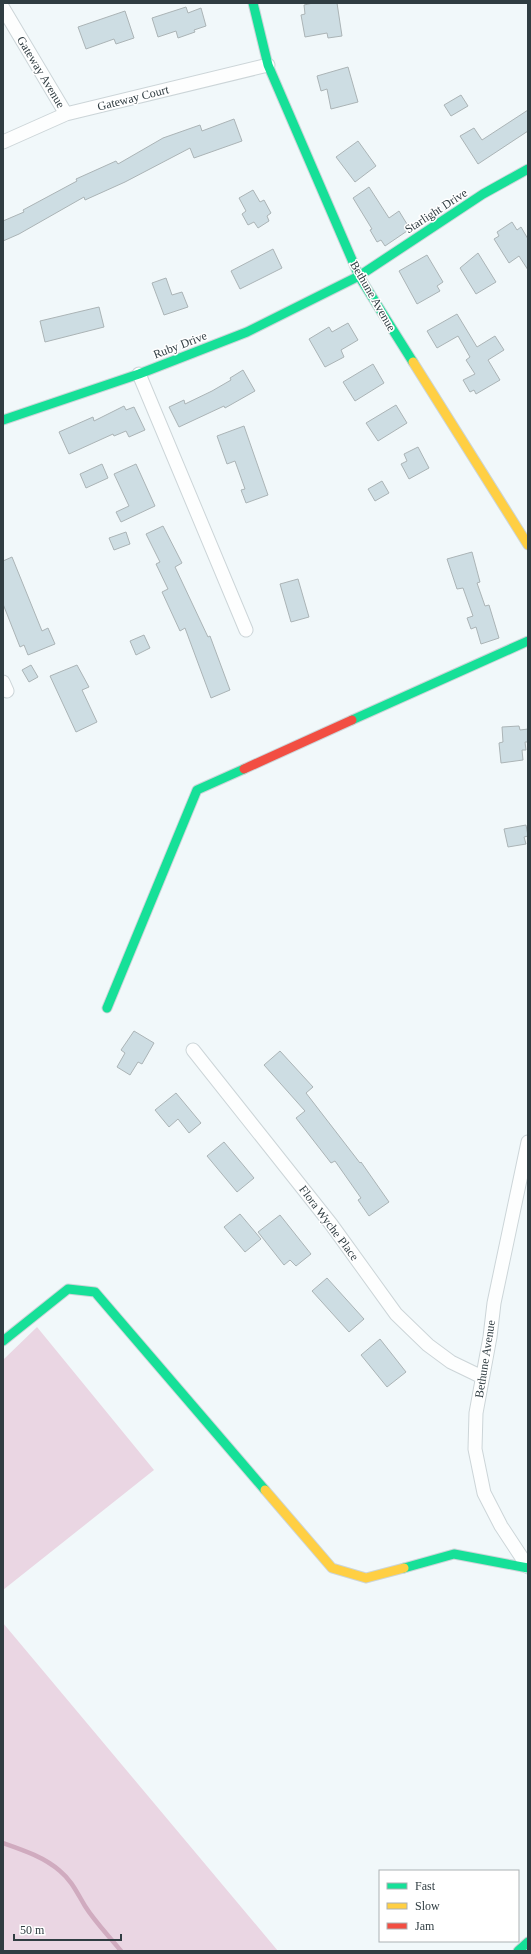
<svg xmlns="http://www.w3.org/2000/svg" width="531" height="1954" viewBox="0 0 531 1954" font-family="Georgia,serif">
	<rect width="100%" height="100%" fill="#f1f8fa"/>
	<!-- green -->
	<path fill="#ead6e3" d="M37,1327l117,143 -151,120v-230z
		M3,1623l275,328h-275z"/>
	<g fill="none" stroke-linecap="round" stroke-linejoin="round">
		<!-- stream -->
		<path stroke="#d0abbf" stroke-width="4.5" d="M3,1843c20,7 41,14 57,28 12,10 17,22 25,35 10,16 24,30 36,45"/>
	</g>
	<!-- building -->
	<path fill="#cddde3" stroke="#abb4b6" d="M313,3h24l5,33 -14,2 -1,-5 -22,4 -4,-22 4,-1 -1,-9z
		M186,7l2,6 13,-5 5,18 -12,4 1,2 -17,6 -2,-7 -18,6 -6,-19z
		M125,11l9,27 -18,6 -2,-5 -28,10 -8,-22z
		M348,67l10,35 -27,7 -4,-20 -6,2 -4,-15z
		M461,95l7,11 -17,10 -7,-11z
		M528,110v21l-50,33 -18,-28 14,-8 8,12z
		M234,119l8,22 -48,17 -4,-10 -65,34 -40,18 -1,-3 -65,37 -16,7v-20l21,-9 -1,-2 54,-29 -1,-2 40,-18 2,3 45,-26 37,-13 2,6z
		M358,141l18,25 -21,16 -19,-25z
		M369,187l20,31 10,-7 11,18 -25,17 -4,-6 -4,2 -7,-12 2,-1 -19,-31z
		M253,190l7,12 4,-2 7,13 -4,3 2,5 -11,7 -4,-6 -6,3 -6,-11 4,-3 -7,-13z
		M512,222l5,8 4,-3 7,12v31l-9,-14 -10,7 -15,-24 5,-3 -2,-4z
		M273,249l9,19 -42,21 -9,-18z
		M478,253l18,29 -20,12 -16,-26z
		M427,255l16,27 -6,4 3,5 -23,13 -18,-33z
		M166,278l6,17 10,-3 6,15 -24,8 -12,-32z
		M99,307l5,20 -59,15 -5,-21z
		M457,314l20,33 18,-11 9,14 -16,10 12,20 -24,14 -2,-4 -4,2 -7,-12 12,-6 -9,-14 4,-3 -12,-21 -21,12 -10,-17z
		M348,323l10,17 -17,10 3,7 -19,10 -16,-28 20,-12 3,5z
		M373,364l11,19 -29,18 -12,-19z
		M243,370l12,21 -30,17 -1,-2 -45,21 -10,-20 15,-7 1,4 27,-13 19,-11 -1,-2z
		M396,405l11,18 -29,18 -12,-18z
		M124,406l2,4 8,-3 11,23 -16,7 -3,-6 -12,5 -1,-2 -44,20 -10,-22 34,-15 1,4z
		M244,426l24,69 -22,8 -5,-13 4,-1 -10,-28 -8,3 -10,-28z
		M418,447l11,21 -20,11 -8,-15 6,-3 -3,-7z
		M102,464l6,14 -22,10 -6,-14z
		M136,464l19,42 -34,16 -5,-10 13,-6 -15,-32z
		M382,481l7,12 -14,8 -7,-12z
		M163,526l19,37 -7,4 33,70 2,-1 20,54 -19,8 -26,-70 -5,3 -18,-39 6,-3 -12,-25 4,-2 -14,-28z
		M126,532l4,12 -16,6 -5,-12z
		M472,552l8,30 -3,1 8,23 4,-1 10,33 -18,6 -5,-17 -5,2 -4,-11 6,-2 -10,-28 -6,1 -10,-30z
		M12,557l30,74 6,-3 7,16 -27,11 -4,-10 -4,2 -17,-43v-43z
		M298,579l11,38 -18,5 -11,-38z
		M144,635l6,13 -14,7 -6,-14z
		M31,665l7,12 -9,5 -7,-12z
		M77,665l12,22 -7,3 15,32 -21,10 -26,-56z
		M519,726l1,4 8,-1v13h-3l1,8h-4l1,10 -22,3 -2,-20 4,-1 -1,-15z
		M526,825l2,11 -4,1 2,7 -18,3 -4,-18z
		M134,1031l20,12 -12,21 -4,-2 -8,13 -13,-8 8,-14 -4,-3z
		M280,1051l33,36 -7,6 54,70 1,-1 28,40 -20,14 -11,-16 3,-2 -26,-37 -4,2 -35,-45 9,-7 -41,-46z
		M176,1093l25,30 -12,10 -11,-14 -9,8 -14,-17z
		M224,1142l30,36 -17,14 -30,-36z
		M240,1214l21,25 -16,13 -21,-25z
		M280,1215l31,39 -15,12 -6,-6 -6,5 -26,-33z
		M327,1278l37,41 -15,13 -37,-41z
		M380,1339l26,33 -19,15 -26,-32z"/>
	<g fill="none" stroke-linecap="round" stroke-linejoin="round">
		<defs>
			<path id="street" d="M3,8l63,106
				M3,142l63,-28 202,-49
				M139,374l107,256
				M3,682l4,9
				M193,1050l138,174 65,90 32,31 23,17 31,15
				M528,1142l-34,161 -4,34 -14,76 -1,36 9,44 17,33 27,41"/>
			<path id="fast" d="M253,3l15,62 91,211 54,86
				M3,420l136,-46 108,-42 112,-56 124,-82 45,-25
				M352,720l176,-79
				M107,1008l90,-218 47,-21
				M3,1341l65,-52 27,3 170,198
				M404,1568l50,-14 74,14
				M518,1951l10,-9"/>
			<path id="slow" d="M413,362l115,183
				M265,1490l67,78 34,10 38,-10"/>
			<path id="jam" d="M244,769l108,-49"/>
		</defs>
		<!-- street casing -->
		<use href="#street" stroke="#ccd5d8" stroke-width="15"/>
		<!-- fast casing -->
		<use href="#fast" stroke="#ccd5d8" stroke-width="11"/>
		<!-- slow casing -->
		<use href="#slow" stroke="#ccd5d8" stroke-width="11"/>
		<!-- jam casing -->
		<use href="#jam" stroke="#ccd5d8" stroke-width="11"/>
		<!-- street -->
		<use href="#street" stroke="#fdfefe" stroke-width="13"/>
		<!-- fast -->
		<use href="#fast" stroke="#16e098" stroke-width="9"/>
		<!-- slow -->
		<use href="#slow" stroke="#ffcf43" stroke-width="9"/>
		<!-- jam -->
		<use href="#jam" stroke="#f24e42" stroke-width="9"/>
	</g>
	<g text-anchor="middle" dominant-baseline="central" stroke-width="3" stroke-linejoin="round" paint-order="stroke">
		<!-- street labels -->
		<g font-size="12" fill="#303d42" stroke="#fff">
			<text transform="translate(41 72) rotate(59)">Gateway Avenue</text>
			<text transform="translate(133 98) rotate(-14)">Gateway Court</text>
			<text transform="translate(436 211) rotate(-33)">Starlight Drive</text>
			<text transform="translate(373 296) rotate(60)">Bethune Avenue</text>
			<text transform="translate(180 345) rotate(-21)">Ruby Drive</text>
			<text transform="translate(329 1223) rotate(53)">Flora Wyche Place</text>
			<text transform="translate(485 1359) rotate(-81)">Bethune Avenue</text>
		</g>
	</g>
	<!-- border -->
	<rect width="531" height="1954" fill="none" stroke="#303d42" stroke-width="8"/>
	<!-- legend -->
	<rect x="379" y="1870" width="140" height="72" fill="#ffffff" stroke="#acb1b3"/>
	<rect x="387" y="1883" width="20" height="6" fill="#16e098" stroke="#acb1b3"/>
	<text x="415" y="1890" font-size="12" fill="#303d42">Fast</text>
	<rect x="387" y="1903" width="20" height="6" fill="#ffcf43" stroke="#acb1b3"/>
	<text x="415" y="1910" font-size="12" fill="#303d42">Slow</text>
	<rect x="387" y="1923" width="20" height="6" fill="#f24e42" stroke="#acb1b3"/>
	<text x="415" y="1930" font-size="12" fill="#303d42">Jam</text>
	<!-- scale -->
	<path d="M14 1934v6h107v-6" fill="none" stroke="#303d42" stroke-width="2"/>
	<text x="20" y="1934" font-size="12" fill="#303d42" stroke="#ffffff" stroke-width="3" paint-order="stroke">50 m</text>
</svg>
